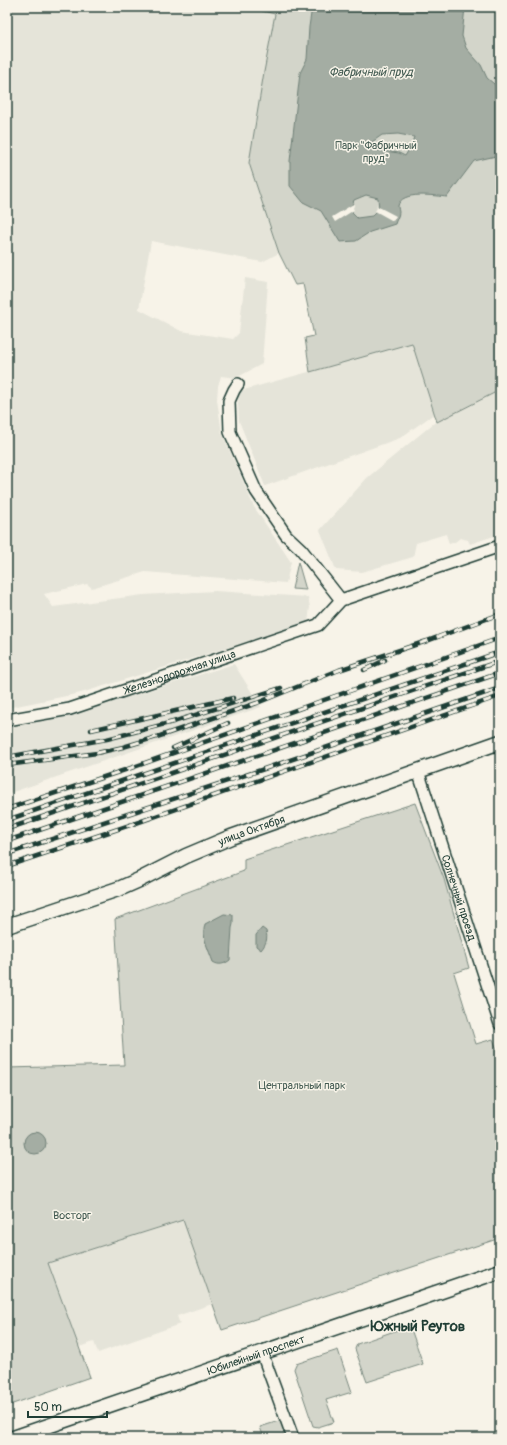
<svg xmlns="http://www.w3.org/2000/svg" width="507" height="1445" viewBox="0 0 507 1445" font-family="Pangolin,sans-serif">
	<rect width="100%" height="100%" fill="#f7f3e8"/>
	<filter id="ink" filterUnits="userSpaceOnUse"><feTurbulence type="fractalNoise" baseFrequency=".025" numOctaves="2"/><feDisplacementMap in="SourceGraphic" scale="8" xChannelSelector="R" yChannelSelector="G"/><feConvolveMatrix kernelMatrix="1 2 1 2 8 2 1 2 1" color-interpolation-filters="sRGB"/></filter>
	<g filter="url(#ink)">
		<!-- built -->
		<path fill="#e5e4d9" d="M7,7h256l-1,4 14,3 -27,149 30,90 -17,9 -111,-21 -12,68 42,22 52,8 6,-6 6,-55 23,4 -6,82 -26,14 -15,-2 -3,10 -1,14 5,33 32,74 37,55 -5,21 -141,-11 -53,16 -5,-4 -43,10 9,13 90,-12 72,-4 93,6 2,10 -2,16 -227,70 -74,15z
			M413,343l21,71 -34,24 -135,48 -26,-65 -1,-18 2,-12z
			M500,390v144l-30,10 -2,-4 -8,-2 -5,4 -6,2 -3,-10 -30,9 -3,14 -51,15 -26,-2 -16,-40 47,-52 67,-55z
			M234,664l27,43 -254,87v-68l51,-9 38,-10z
			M184,1220l28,84 -35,12 3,8 -82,29 -4,-11 -15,5 -31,-84z"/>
		<!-- green -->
		<path fill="#d3d5ca" stroke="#79897f" d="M263,7h237v383l-63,32 -25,-79 -102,29 -5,-34 9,-2 -11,-52 -8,1 -16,-32 -30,-90 15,-91 11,-58 -13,-3z
			M298,562l8,28 -14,-1z
			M415,803l29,76 25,89 -15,5 22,71 17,-5 7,19v180l-278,92 -39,-110 -135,43 42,114 -83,29v-338l117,-3 -9,-146 129,-48v-12z
			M406,1327l5,2 12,35 -56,18 -12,-33 2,-5z
			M338,1350l14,42 -26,8 8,22 -16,5 -5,-1 -19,-57 2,-5z
			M282,1420l7,18h-25l-4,-11z"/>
		<!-- water -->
		<path fill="#a4ada3" stroke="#6f8077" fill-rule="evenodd" d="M312,7h153l-3,29 4,12 15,17 6,13 13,11v64l-4,3 -22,5 -27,36c-12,-1 -46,-7 -49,9 0,1 1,6 1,6 0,4 -3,8 -4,12l-25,8 -14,9 -16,1 -19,-31 -18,-9 -13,-16v-25l10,-88 7,-14 2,-32zM398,134l16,3 -4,11 -5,8 -6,-3 -22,-3 -5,-8 10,-7zM366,195l12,3 1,11 -7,7 -15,2 -4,-4 -2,-6 3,-8z
			M224,914l9,1v9l-1,4 -2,32c-5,4 -11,6 -17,2 -4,-12 -12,-25 -8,-38z
			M262,928l4,3c2,8 0,13 -5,19l-5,-4v-11z
			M24 1143a11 11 0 1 1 22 0a11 11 0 1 1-22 0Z"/>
		<!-- pier -->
		<path fill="#f7f3e8" d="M355,203l-2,5 1,2 -19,12 -3,-5z
			M376,203l1,3 19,10 -3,5 -18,-10 2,-3z"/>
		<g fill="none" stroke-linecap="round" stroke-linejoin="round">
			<defs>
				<g id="minor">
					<path d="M238,384l-4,6 -5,11 1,31 26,59 30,44 15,14 40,51"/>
					<path id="s1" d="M7,720l63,-11 248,-84 23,-25 159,-54"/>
					<path id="s2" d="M418,771l82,253"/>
					<path d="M262,1353l31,85"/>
				</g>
				<g id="tertiary">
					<path id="s3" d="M7,926l114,-38 18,-8 47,-24 45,-19 269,-95"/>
					<path id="s4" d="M13,1438l487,-167"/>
				</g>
			</defs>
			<!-- minor casing -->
			<use href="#minor" stroke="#1f3d34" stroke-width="14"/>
			<!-- tertiary casing -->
			<use href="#tertiary" stroke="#1f3d34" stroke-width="17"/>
			<!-- minor -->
			<use href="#minor" stroke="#f7f3e8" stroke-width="11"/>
			<!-- tertiary -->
			<use href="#tertiary" stroke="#f7f3e8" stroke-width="14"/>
			<defs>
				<path id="rail" d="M364,670l21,-10
					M91,730l142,-32
					M173,748l55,-25
					M7,757l100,-18 66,-17 108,-34
					M7,765l90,-12 26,-6 37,-11 97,-33 82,-33 88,-29 73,-27
					M7,809l121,-40 372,-131
					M7,820l493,-168
					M7,829l493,-168
					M7,841l493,-168
					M7,854l254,-84 239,-82
					M7,866l132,-44 361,-126"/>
			</defs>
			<!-- rail casing -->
			<use href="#rail" stroke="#1f3d34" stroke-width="4.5"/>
			<!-- rail -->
			<use href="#rail" stroke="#f7f3e8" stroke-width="3" stroke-dasharray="9" stroke-linecap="butt"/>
		</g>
	</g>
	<g text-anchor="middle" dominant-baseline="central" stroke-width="3" stroke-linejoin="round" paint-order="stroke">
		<!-- park labels -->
		<g font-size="11" fill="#435b52" stroke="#f7f3e8">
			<text x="376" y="145">Парк "Фабричный<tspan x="376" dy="13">пруд"</tspan></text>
			<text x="302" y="1085">Центральный парк</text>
			<text x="72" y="1215">Восторг</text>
		</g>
		<!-- street labels -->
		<g font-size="11" fill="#1f3d34" stroke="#f7f3e8">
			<text stroke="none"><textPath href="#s1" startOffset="180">Железнодорожная улица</textPath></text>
			<text stroke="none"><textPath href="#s3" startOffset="263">улица Октября</textPath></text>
			<text stroke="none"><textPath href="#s2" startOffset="133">Солнечный проезд</textPath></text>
			<text stroke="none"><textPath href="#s4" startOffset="257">Юбилейный проспект</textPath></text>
		</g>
		<!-- water labels -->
		<g font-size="12" font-style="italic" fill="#405950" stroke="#f7f3e8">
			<text x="371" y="72">Фабричный пруд</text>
		</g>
		<!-- district labels -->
		<g font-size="15" font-weight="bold" fill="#1f3d34" stroke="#f7f3e8">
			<text x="418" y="1326">Южный Реутов</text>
		</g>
	</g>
	<!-- margin -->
	<rect width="507" height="1445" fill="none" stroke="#f7f3e8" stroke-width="24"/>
	<rect x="12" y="12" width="483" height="1421" fill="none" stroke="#1f3d34" stroke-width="1.5" filter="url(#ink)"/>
	<!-- scale -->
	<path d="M28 1411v6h79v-6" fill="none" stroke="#1f3d34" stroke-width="2"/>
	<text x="34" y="1411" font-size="12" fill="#1f3d34" stroke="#f7f3e8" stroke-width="3" paint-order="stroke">50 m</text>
</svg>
